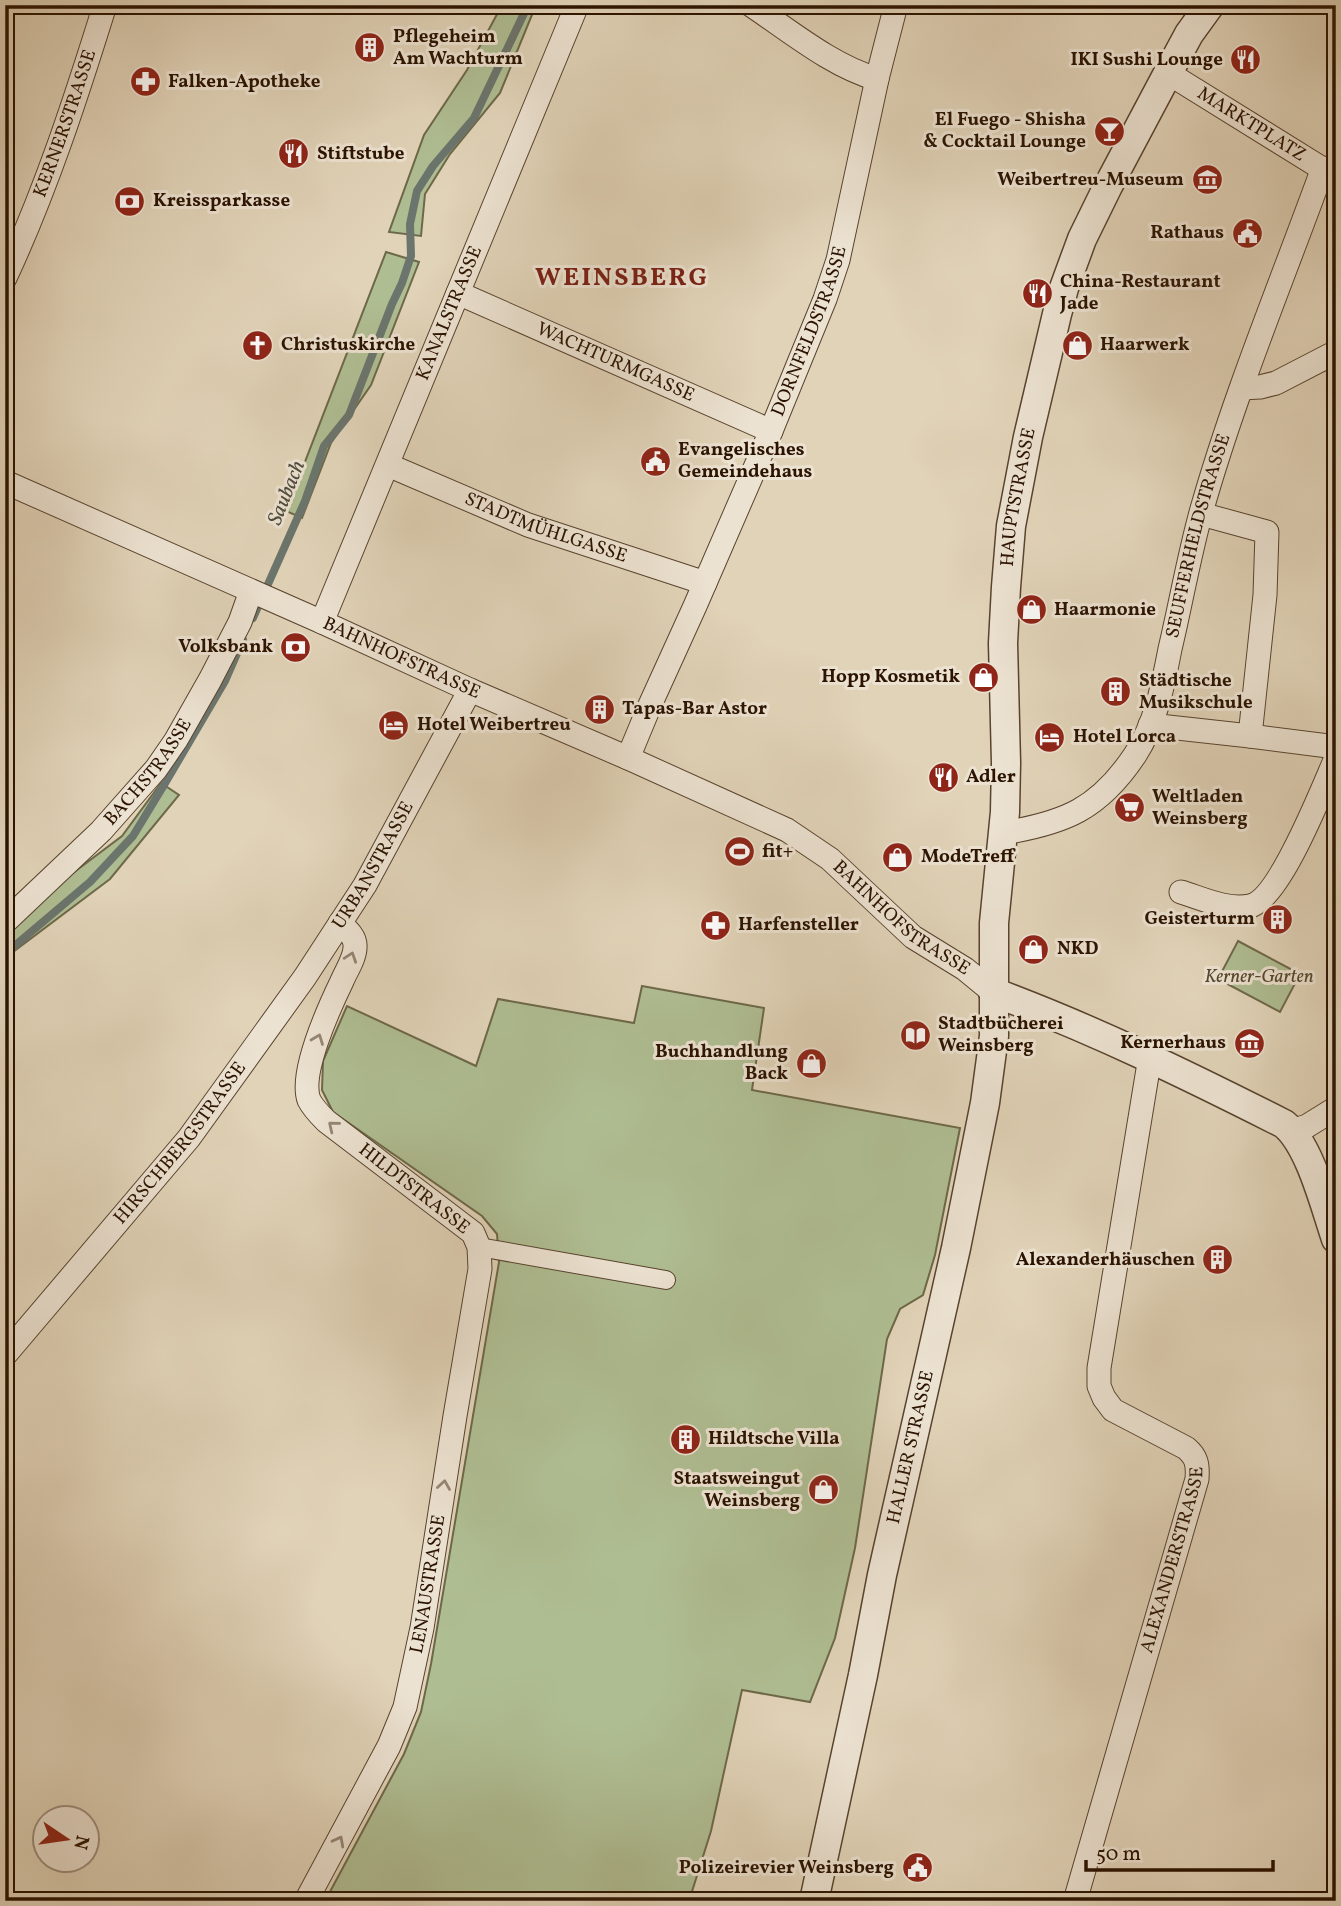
<svg xmlns="http://www.w3.org/2000/svg" width="1341" height="1906" viewBox="0 0 1341 1906" font-family="Vollkorn,serif">
	<rect width="100%" height="100%" fill="#e1d3b8"/>
	<filter id="stains"><feTurbulence type="fractalNoise" baseFrequency=".00286" numOctaves="4"/><feColorMatrix values="0 0 0 0 .2 0 0 0 0 .09 0 0 0 0 .02 0 0 0 .5 -.17"/></filter>
	<radialGradient id="worn" r=".72"><stop offset=".6" stop-color="#630" stop-opacity="0"/><stop offset="1" stop-color="#630" stop-opacity=".3"/></radialGradient>
	<!-- green -->
	<path fill="#afbd92" stroke="#6d6849" stroke-width="2" d="M502,5h34l-36,88 -50,61 -25,40 -4,42 -32,-4 35,-97 43,-65z
		M386,252l33,10 -48,123 -40,58 -29,75 -16,-7z
		M161,783l18,12 -69,84 -105,79v-25l60,-54 57,-43z
		M1238,941l62,33 -20,38 -62,-33z
		M642,986l122,22 -12,82 208,38 -25,127 -12,40 -23,14 -13,30 -32,209 -20,90 -25,64 -68,-12 -31,141 -22,70h-364l79,-147 17,-42 10,-48 68,-402 -2,-28 -15,-18 -149,-104 -11,-22 1,-29 24,-55 129,60 22,-67 136,24z"/>
	<g fill="none" stroke-linecap="round" stroke-linejoin="round">
		<!-- stream -->
		<path stroke="#6b756d" stroke-width="8" d="M253,618l52,-117 19,-55 25,-31 43,-111 10,-21 9,-27 -1,-32 7,-33 16,-25 41,-48 54,-113
			M5,954l85,-72 43,-46 31,-51 61,-104 18,-41"/>
		<defs>
			<path id="pedestrian" d="M479,1247l187,33"/>
			<g id="minor">
				<path d="M751,5c39,26 81,61 126,74"/>
				<path id="s1" d="M1168,73l166,103"/>
				<path id="s2" d="M5,278c41,-88 71,-180 100,-273"/>
				<path id="s3" d="M458,293l313,138"/>
				<path d="M1242,388l18,-1 16,-4 60,-31"/>
				<path id="s4" d="M388,465l140,60 177,58"/>
				<path id="s5" d="M5,482l317,140 148,68 158,68 159,72 43,29 83,78 52,32 28,23"/>
				<path d="M1201,514l66,18 -2,63 -15,141"/>
				<path id="s6" d="M322,622l255,-617"/>
				<path d="M1150,725l100,11 86,11"/>
				<path id="s7" d="M628,758l22,-53 45,-99 76,-175 54,-132 13,-39 39,-181 19,-74"/>
				<path id="s8" d="M1003,833c62,-10 96,-24 132,-78 21,-32 28,-70 35,-106 11,-46 19,-94 32,-140 33,-116 80,-228 121,-341"/>
				<path d="M1181,892c20,6 47,19 69,14 30,-7 73,-119 86,-148"/>
				<path id="s9" d="M5,922l96,-91 55,-62 20,-29 34,-60 30,-58 11,-31"/>
				<path d="M1292,1131l15,-5 29,-18"/>
				<path id="s10" d="M5,1355l184,-217 116,-161 60,-92 105,-195"/>
				<path id="s11" d="M306,1901l83,-155 16,-39 17,-79 33,-212 25,-147 -1,-22 -6,-14 -147,-112c-6,-6 -13,-13 -17,-21 -10,-27 20,-92 33,-119 4,-10 14,-24 13,-36 0,-9 -9,-16 -15,-22"/>
				<path id="s12" d="M1075,1901l122,-422c1,-14 0,-22 -11,-31l-73,-38 -9,-12 -5,-12v-18l51,-311"/>
			</g>
			<g id="tertiary">
				<path d="M993,992c100,37 196,84 291,132 26,21 41,83 52,115"/>
				<path id="s13" d="M814,1901l49,-226 19,-100 74,-327 29,-145 9,-67v-113l11,-111 1,-49 -3,-120 3,-56 5,-61 17,-89 29,-123 7,-26 18,-49 26,-53 60,-113 21,-39 21,-29"/>
			</g>
		</defs>
		<!-- pedestrian casing -->
		<use href="#pedestrian" stroke="#58432e" stroke-width="20"/>
		<!-- minor casing -->
		<use href="#minor" stroke="#58432e" stroke-width="25"/>
		<!-- tertiary casing -->
		<use href="#tertiary" stroke="#58432e" stroke-width="31"/>
		<!-- pedestrian -->
		<use href="#pedestrian" stroke="#ece2d1" stroke-width="18"/>
		<!-- minor -->
		<use href="#minor" stroke="#ece2d1" stroke-width="23"/>
		<!-- tertiary -->
		<use href="#tertiary" stroke="#ece2d1" stroke-width="28"/>
	</g>
	<!-- one-way arrows -->
	<defs><path id="oneway-chevron" d="M-2-3.5L2.5 0L-2 3.5" fill="none" stroke-width="1.6" stroke-linecap="round" stroke-linejoin="round" transform="scale(1.75)"/></defs>
	<g stroke="#958573">
		<use href="#oneway-chevron" transform="translate(351 957) rotate(-71)"/>
		<use href="#oneway-chevron" transform="translate(318 1039) rotate(-69)"/>
		<use href="#oneway-chevron" transform="translate(333 1126) rotate(-141)"/>
		<use href="#oneway-chevron" transform="translate(444 1485) rotate(-81)"/>
		<use href="#oneway-chevron" transform="translate(339 1841) rotate(-62)"/>
	</g>
	<!-- icons -->
	<defs>
		<symbol id="building-disc" viewBox="-11 -11 22 22"><circle r="9.5" fill="#8f2418" stroke="#ece2d1"/><path d="M-4-6H4V6H1V3H-1V6H-4ZM-2.5-4.3h1.7v1.8h-1.7ZM.8-4.3h1.7v1.8H.8ZM-2.5-1h1.7V.8h-1.7ZM.8-1h1.7V.8H.8Z" fill="#fff"/></symbol>
		<symbol id="restaurant-disc" viewBox="-11 -11 22 22"><circle r="9.5" fill="#8f2418" stroke="#ece2d1"/><path d="M-5-6h1v4h1v-4h1v4h1v-4h1v5L-1.5 .5V6h-2V.5L-5-1ZM5-6V6H3V1.5H1.5Q1.5-4 5-6Z" fill="#fff"/></symbol>
		<symbol id="pharmacy-disc" viewBox="-11 -11 22 22"><circle r="9.5" fill="#8f2418" stroke="#ece2d1"/><path d="M-2-6h4v4h4v4h-4v4h-4v-4h-4v-4h4Z" fill="#fff"/></symbol>
		<symbol id="bar-disc" viewBox="-11 -11 22 22"><circle r="9.5" fill="#8f2418" stroke="#ece2d1"/><path d="M-6-5H6L.8 .8V4.5H3.5V6h-7V4.5H-.8V.8Z" fill="#fff"/></symbol>
		<symbol id="museum-disc" viewBox="-11 -11 22 22"><circle r="9.5" fill="#8f2418" stroke="#ece2d1"/><path d="M0-6L6-3V-2H-6V-3ZM-5-1h2V3h-2ZM-1-1h2V3h-2ZM3-1h2V3H3ZM-6 4H6V6H-6Z" fill="#fff"/></symbol>
		<symbol id="bank-disc" viewBox="-11 -11 22 22"><circle r="9.5" fill="#8f2418" stroke="#ece2d1"/><path d="M-6-4H6V4H-6ZM0-2.3a2.3 2.3 0 1 0 0 4.6a2.3 2.3 0 1 0 0-4.6Z" fill="#fff"/></symbol>
		<symbol id="civic-disc" viewBox="-11 -11 22 22"><circle r="9.5" fill="#8f2418" stroke="#ece2d1"/><path d="M-.6-6.5H3V-4.5H.6V-3L4-1V1h2V6H-6V1h2V-1L-.6-3ZM-1.2 2.5V6h2.4V2.5Z" fill="#fff"/></symbol>
		<symbol id="church-disc" viewBox="-11 -11 22 22"><circle r="9.5" fill="#8f2418" stroke="#ece2d1"/><path d="M-1.2-6h2.4v3.5h3.3v2.4h-3.3V6h-2.4V-.1h-3.3v-2.4h3.3Z" fill="#fff"/></symbol>
		<symbol id="shop-disc" viewBox="-11 -11 22 22"><circle r="9.5" fill="#8f2418" stroke="#ece2d1"/><path d="M-5-2.5h2.3a2.7 3.5 0 0 1 5.4 0H5L5.5 6h-11ZM-1.5-2.5h3a1.5 2.3 0 0 0-3 0Z" fill="#fff"/></symbol>
		<symbol id="hotel-disc" viewBox="-11 -11 22 22"><circle r="9.5" fill="#8f2418" stroke="#ece2d1"/><path d="M-6-4.5h1.5V1H6V5H4.5V3h-9V5H-6ZM-4 0a1.8 1.8 0 1 1 3.6 0ZM.5 0V-2.5h3Q6-2.5 6 0Z" fill="#fff"/></symbol>
		<symbol id="supermarket-disc" viewBox="-11 -11 22 22"><circle r="9.5" fill="#8f2418" stroke="#ece2d1"/><path d="M-6-5.5h2.5l.6 2H6L4.5 2H-2.5L-4.4-4H-6ZM-1.5 3.2a1.3 1.3 0 1 0 .1 0ZM3 3.2a1.3 1.3 0 1 0 .1 0Z" fill="#fff"/></symbol>
		<symbol id="stadium-disc" viewBox="-11 -11 22 22"><circle r="9.5" fill="#8f2418" stroke="#ece2d1"/><path d="M0-5a6.5 5 0 1 0 0 10a6.5 5 0 1 0 0-10ZM-3.5-1.8h7v3.6h-7Z" fill="#fff"/></symbol>
		<symbol id="library-disc" viewBox="-11 -11 22 22"><circle r="9.5" fill="#8f2418" stroke="#ece2d1"/><path d="M-6-4Q-3-5.5-.7-3.5V5Q-3 3-6 4ZM6-4Q3-5.5 .7-3.5V5Q3 3 6 4Z" fill="#fff"/></symbol>
	</defs>
	<g fill-rule="evenodd">
		<use href="#building-disc" x="352" y="30" width="35" height="35"/>
		<use href="#restaurant-disc" x="1228" y="42" width="35" height="35"/>
		<use href="#pharmacy-disc" x="128" y="64" width="35" height="35"/>
		<use href="#bar-disc" x="1092" y="114" width="35" height="35"/>
		<use href="#restaurant-disc" x="276" y="136" width="35" height="35"/>
		<use href="#museum-disc" x="1190" y="162" width="35" height="35"/>
		<use href="#bank-disc" x="112" y="184" width="35" height="35"/>
		<use href="#civic-disc" x="1230" y="216" width="35" height="35"/>
		<use href="#restaurant-disc" x="1020" y="276" width="35" height="35"/>
		<use href="#church-disc" x="240" y="328" width="35" height="35"/>
		<use href="#shop-disc" x="1060" y="328" width="35" height="35"/>
		<use href="#civic-disc" x="638" y="444" width="35" height="35"/>
		<use href="#shop-disc" x="1014" y="592" width="35" height="35"/>
		<use href="#bank-disc" x="278" y="630" width="35" height="35"/>
		<use href="#shop-disc" x="966" y="660" width="35" height="35"/>
		<use href="#building-disc" x="1098" y="674" width="35" height="35"/>
		<use href="#building-disc" x="582" y="692" width="35" height="35"/>
		<use href="#hotel-disc" x="376" y="708" width="35" height="35"/>
		<use href="#hotel-disc" x="1032" y="720" width="35" height="35"/>
		<use href="#restaurant-disc" x="926" y="760" width="35" height="35"/>
		<use href="#supermarket-disc" x="1112" y="790" width="35" height="35"/>
		<use href="#stadium-disc" x="722" y="834" width="35" height="35"/>
		<use href="#shop-disc" x="880" y="840" width="35" height="35"/>
		<use href="#building-disc" x="1260" y="902" width="35" height="35"/>
		<use href="#pharmacy-disc" x="698" y="908" width="35" height="35"/>
		<use href="#shop-disc" x="1016" y="932" width="35" height="35"/>
		<use href="#library-disc" x="898" y="1018" width="35" height="35"/>
		<use href="#museum-disc" x="1232" y="1026" width="35" height="35"/>
		<use href="#shop-disc" x="794" y="1046" width="35" height="35"/>
		<use href="#building-disc" x="1200" y="1242" width="35" height="35"/>
		<use href="#building-disc" x="668" y="1422" width="35" height="35"/>
		<use href="#shop-disc" x="806" y="1472" width="35" height="35"/>
		<use href="#civic-disc" x="900" y="1850" width="35" height="35"/>
	</g>
	<g text-anchor="middle" dominant-baseline="central" stroke-width="6" stroke-linejoin="round" paint-order="stroke">
		<!-- poi labels -->
		<g font-size="19" font-weight="bold" fill="#2b1300" stroke="#ece2d1" text-anchor="start">
			<text x="393" y="37">Pflegeheim<tspan x="393" dy="22">Am Wachturm</tspan></text>
			<text x="1223" y="60" text-anchor="end">IKI Sushi Lounge</text>
			<text x="168" y="82">Falken-Apotheke</text>
			<text x="1086" y="120" text-anchor="end">El Fuego - Shisha<tspan x="1086" dy="22">&amp; Cocktail Lounge</tspan></text>
			<text x="317" y="154">Stiftstube</text>
			<text x="1184" y="180" text-anchor="end">Weibertreu-Museum</text>
			<text x="153" y="201">Kreissparkasse</text>
			<text x="1224" y="233" text-anchor="end">Rathaus</text>
			<text x="1060" y="282">China-Restaurant<tspan x="1060" dy="22">Jade</tspan></text>
			<text x="281" y="345">Christuskirche</text>
			<text x="1100" y="345">Haarwerk</text>
			<text x="678" y="450">Evangelisches<tspan x="678" dy="22">Gemeindehaus</tspan></text>
			<text x="1054" y="610">Haarmonie</text>
			<text x="273" y="647" text-anchor="end">Volksbank</text>
			<text x="960" y="677" text-anchor="end">Hopp Kosmetik</text>
			<text x="1139" y="681">Städtische<tspan x="1139" dy="22">Musikschule</tspan></text>
			<text x="622" y="709">Tapas-Bar Astor</text>
			<text x="417" y="725">Hotel Weibertreu</text>
			<text x="1073" y="737">Hotel Lorca</text>
			<text x="966" y="777">Adler</text>
			<text x="1152" y="797">Weltladen<tspan x="1152" dy="22">Weinsberg</tspan></text>
			<text x="762" y="852">fit+</text>
			<text x="921" y="857">ModeTreff</text>
			<text x="1255" y="919" text-anchor="end">Geisterturm</text>
			<text x="738" y="925">Harfensteller</text>
			<text x="1057" y="949">NKD</text>
			<text x="938" y="1024">Stadtbücherei<tspan x="938" dy="22">Weinsberg</tspan></text>
			<text x="1226" y="1043" text-anchor="end">Kernerhaus</text>
			<text x="788" y="1052" text-anchor="end">Buchhandlung<tspan x="788" dy="22">Back</tspan></text>
			<text x="1195" y="1260" text-anchor="end">Alexanderhäuschen</text>
			<text x="708" y="1439">Hildtsche Villa</text>
			<text x="800" y="1479" text-anchor="end">Staatsweingut<tspan x="800" dy="22">Weinsberg</tspan></text>
			<text x="894" y="1868" text-anchor="end">Polizeirevier Weinsberg</text>
		</g>
		<!-- street labels -->
		<g font-size="19" fill="#2b1300" stroke="#ece2d1">
			<text stroke="none"><textPath href="#s2" startOffset="166">KERNERSTRASSE</textPath></text>
			<text stroke="none"><textPath href="#s1" startOffset="98">MARKTPLATZ</textPath></text>
			<text stroke="none"><textPath href="#s6" startOffset="334">KANALSTRASSE</textPath></text>
			<text stroke="none"><textPath href="#s7" startOffset="464">DORNFELDSTRASSE</textPath></text>
			<text stroke="none"><textPath href="#s3" startOffset="172">WACHTURMGASSE</textPath></text>
			<text stroke="none"><textPath href="#s13" startOffset="1424">HAUPTSTRASSE</textPath></text>
			<text stroke="none"><textPath href="#s4" startOffset="170">STADTMÜHLGASSE</textPath></text>
			<text stroke="none"><textPath href="#s8" startOffset="388">SEUFFERHELDSTRASSE</textPath></text>
			<text stroke="none"><textPath href="#s5" startOffset="434">BAHNHOFSTRASSE</textPath></text>
			<text stroke="none"><textPath href="#s9" startOffset="208">BACHSTRASSE</textPath></text>
			<text stroke="none"><textPath href="#s10" startOffset="614">URBANSTRASSE</textPath></text>
			<text stroke="none"><textPath href="#s5" startOffset="1001">BAHNHOFSTRASSE</textPath></text>
			<text stroke="none"><textPath href="#s10" startOffset="275">HIRSCHBERGSTRASSE</textPath></text>
			<text transform="translate(414 1189) rotate(38)">HILDTSTRASSE</text>
			<text stroke="none"><textPath href="#s13" startOffset="464">HALLER STRASSE</textPath></text>
			<text stroke="none"><textPath href="#s12" startOffset="355">ALEXANDERSTRASSE</textPath></text>
			<text stroke="none"><textPath href="#s11" startOffset="343">LENAUSTRASSE</textPath></text>
		</g>
		<!-- park labels -->
		<g font-size="19" font-style="italic" fill="#53462c" stroke="#ece2d1">
			<text x="1259" y="977">Kerner-Garten</text>
		</g>
		<!-- water labels -->
		<g font-size="21" font-style="italic" fill="#504c40" stroke="#ece2d1">
			<text transform="translate(287 493) rotate(-68)">Saubach</text>
		</g>
		<!-- district labels -->
		<g font-size="26" font-weight="bold" letter-spacing="2" fill="#7a1f14" stroke="#ece2d1">
			<text x="622" y="278">WEINSBERG</text>
		</g>
	</g>
	<!-- margin -->
	<rect width="1341" height="1906" fill="none" stroke="#e1d3b8" stroke-width="28"/>
	<rect x="7" y="7" width="1327" height="1892" fill="none" stroke="#2b1300" stroke-width="3.5"/>
	<rect x="14" y="14" width="1313" height="1878" fill="none" stroke="#2b1300" stroke-width="2"/>
	<!-- north arrow -->
	<g transform="translate(66 1839) rotate(103)"><circle r="33" fill="#ece2d1" stroke="#9f8f7d" stroke-width="2"/>
	<path d="M0-5L12 26L0 18L-12 26Z" fill="#8f2418"/>
	<text y="-10" font-size="19" font-weight="bold" text-anchor="middle" fill="#2b1300">N</text>
	</g>
	<!-- scale -->
	<path d="M1086 1860v10h187v-10" fill="none" stroke="#2b1300" stroke-width="3.5"/>
	<text x="1096" y="1860" font-size="21" fill="#2b1300" stroke="#ece2d1" stroke-width="5" paint-order="stroke">50 m</text>
	<rect width="100%" height="100%" filter="url(#stains)"/>
	<rect width="100%" height="100%" fill="url(#worn)"/>
</svg>
